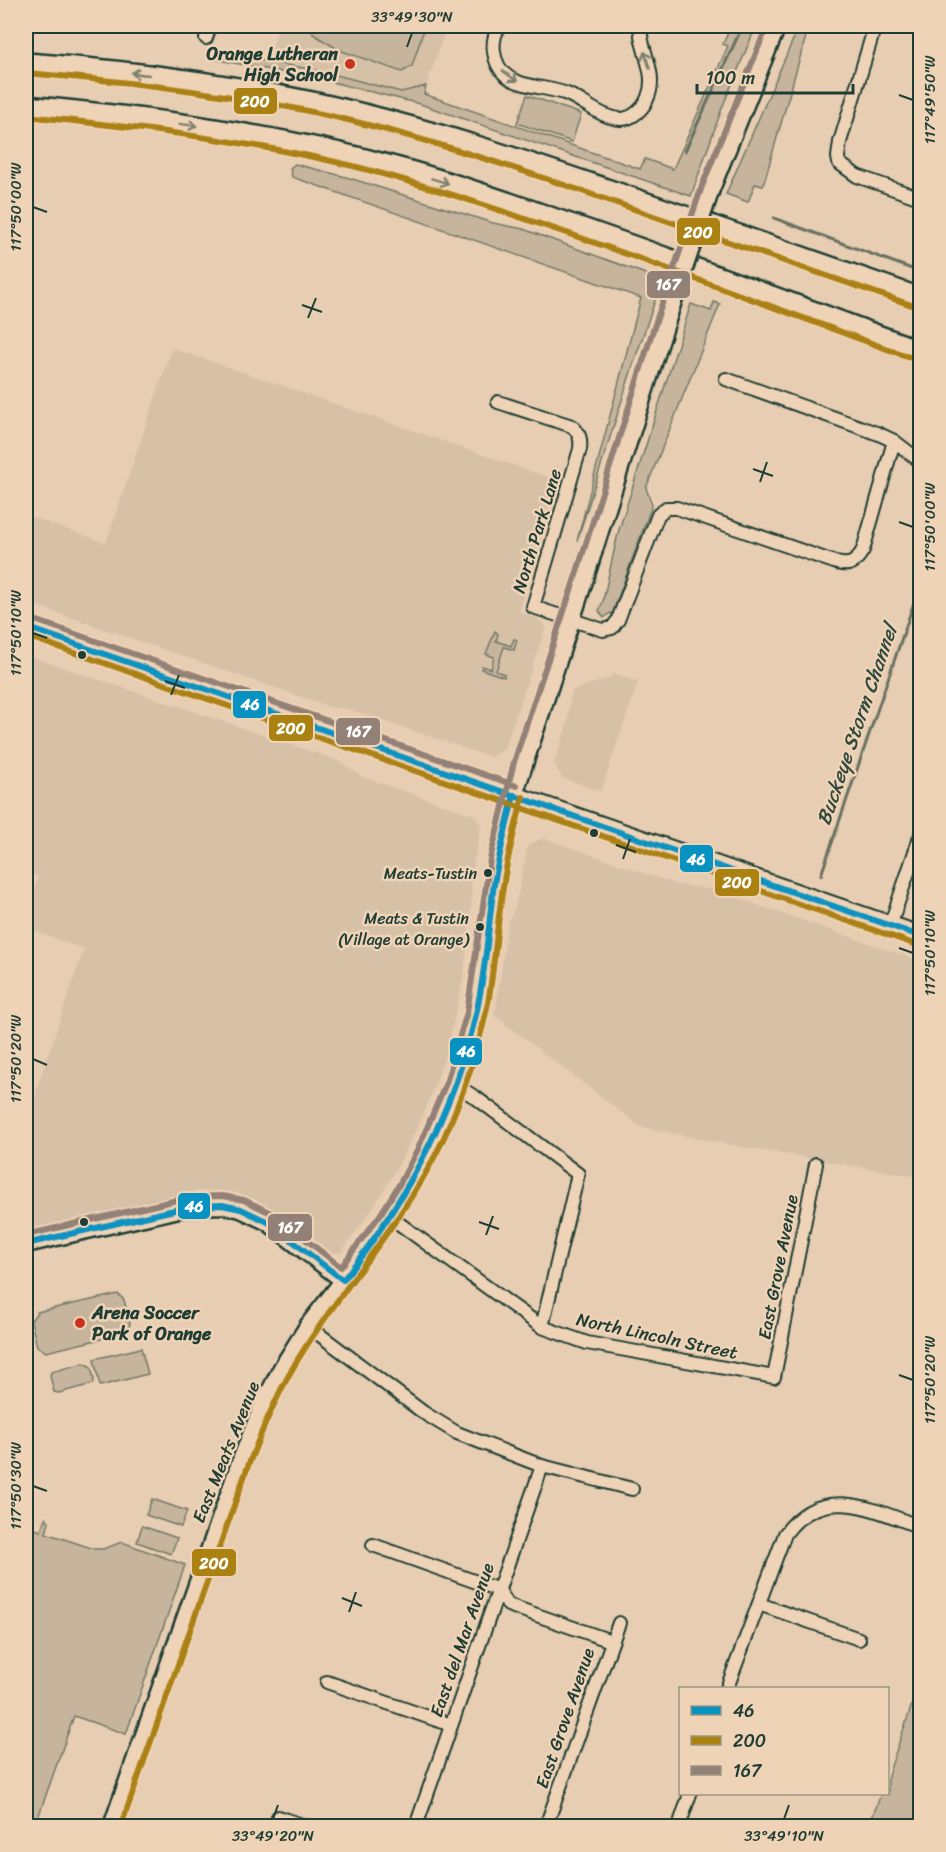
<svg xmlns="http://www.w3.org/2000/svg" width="946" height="1852" viewBox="0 0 946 1852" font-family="Sriracha,sans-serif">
	<rect width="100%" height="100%" fill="#e7cdb1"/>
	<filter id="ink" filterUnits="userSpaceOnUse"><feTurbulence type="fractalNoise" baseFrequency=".0167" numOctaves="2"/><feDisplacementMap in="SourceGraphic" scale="12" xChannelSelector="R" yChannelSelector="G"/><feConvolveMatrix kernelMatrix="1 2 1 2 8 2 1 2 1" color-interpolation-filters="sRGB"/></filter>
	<g filter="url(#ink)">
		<!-- built -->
		<path fill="#d6c1a6" d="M279,26h168l-27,78 -155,-36z
			M172,348l384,132 -37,132 20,7 7,8 -42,122 -13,8 -143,-48 -15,-1 -307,-106v-87l80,28z
			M26,655l311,105 26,17 111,38 7,11 -10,52 1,21 -8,75 -18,80 -22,59 -26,53 -27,45 -30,41 -9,1 -52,-40 -19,-11 -24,-9 -12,-2 -30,1 -169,38v-110l58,-171 -58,-21v-16l12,-35 -12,-5z
			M612,673l26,9 -37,109 -39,-13 -8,-15 14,-41 1,-19 4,-13 37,-12z
			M543,838l132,46 39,6 206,71v216l-194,-33 -85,-17 -146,-111 13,-94 7,-14 13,-63z"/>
		<!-- green -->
		<path fill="#c6b59c" stroke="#727968" stroke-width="1.5" d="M312,26h113l-13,40 -10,6 -63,-22 -26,-16z
			M718,26h33l3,5 -32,77 -31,88 -271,-92 -92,-23 -115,-22 3,-7 109,20 76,20 25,-6 -2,8 216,75 5,-10 28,10 55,-123 -5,-2 6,-14z
			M799,26h10l-46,160 -8,-2 -7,18 -22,-8z
			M527,95l54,19 -9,28 -55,-19z
			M295,164l51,13 147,46 30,6 139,51 -29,85 -56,176 64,-243 -349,-121 -2,-9z
			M714,302l6,2 -74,184 6,17 -40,109 -2,-1 -6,5 -5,-7 4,-10 15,-68 73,-229 20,7z
			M495,631l3,3 -2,7 15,5 3,-7 3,1 -3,10 -10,-3 -8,24 8,3v3l-23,-8 1,-3 9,3 3,-12 -8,-3z
			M118,1294l6,6 6,24 -4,9 -80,19 -9,-6 -6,-25 6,-9z
			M141,1348l7,26 -48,12 -6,-27z
			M84,1363l7,4 3,13 -1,4 -34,9 -5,-1 -4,-16 1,-4z
			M152,1499l35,12 -6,16 -35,-12z
			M46,1517l3,5 -3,11 48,16h9l19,-7 63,23 -59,169 -52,-18 -39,110h-9v-300l15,5z
			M142,1526l35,12 -6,16 -34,-12z
			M920,1681v145h-51l12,-32h7v-19z"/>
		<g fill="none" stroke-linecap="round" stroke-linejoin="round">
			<!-- stream -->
			<path stroke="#687161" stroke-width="3" d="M685,151l56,-122
				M774,218l146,54
				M821,875l99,-290"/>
			<defs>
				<path id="street" d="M499,26c-11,20 -5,48 19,56 16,6 33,6 49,12 17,7 34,24 54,25 12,0 23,-11 27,-22 10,-24 -8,-47 -8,-71
					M875,26l-35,116 -2,15 1,6 18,13 63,22
					M206,38l4,-12
					M726,379l153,55 15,7 26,20
					M498,402l74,24c8,8 9,13 8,23l-47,158 70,23 9,-2 6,-8 40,-105 8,-7h11l160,55c14,4 19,-1 26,-13l31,-109
					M890,926l30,-89
					M455,1085l20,12 103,77 -36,153
					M390,1217l152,110 45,16 187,34 42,-213
					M308,1326l116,87 33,20 85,33 90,23
					M373,1545l126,45 9,15 103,36
					M759,1604l100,35
					M327,1682l124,43
					M727,1688l58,-154c36,-51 88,-25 135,-7
					M278,1817l27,9
					M416,1826l126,-360
					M546,1826l73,-203
					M679,1826l11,-32"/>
				<path id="secondary" d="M711,189l66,-163
					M26,1244l166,-38 30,-1 19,4 27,13 75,58
					M112,1826l128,-363 23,-58 19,-37 26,-42 53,-68 39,-57 34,-62 21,-54 21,-71 8,-46 12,-96 18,-77 71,-217 89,-280"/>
				<path id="primary" d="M26,627l894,309"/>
				<path id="highway" d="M26,64c96,7 191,19 286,39 111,24 219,61 326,98 94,33 188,65 282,98
					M26,107c126,12 250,28 373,62 56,15 110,35 165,54 119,41 238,85 356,129"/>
			</defs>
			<!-- street casing -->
			<use href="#street" stroke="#1f3d34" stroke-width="16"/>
			<!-- secondary casing -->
			<use href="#secondary" stroke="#1f3d34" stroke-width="21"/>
			<!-- primary casing -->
			<use href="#primary" stroke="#1f3d34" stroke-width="22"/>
			<!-- highway casing -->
			<use href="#highway" stroke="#1f3d34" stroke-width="26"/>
			<!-- street -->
			<use href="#street" stroke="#efd3b6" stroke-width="12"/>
			<!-- secondary -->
			<use href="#secondary" stroke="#efd3b6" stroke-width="16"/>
			<!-- primary -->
			<use href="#primary" stroke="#efd3b6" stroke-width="18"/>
			<!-- highway -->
			<use href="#highway" stroke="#efd3b6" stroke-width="21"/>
			<defs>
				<path id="secondary-bridge" d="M674,298l37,-109"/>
			</defs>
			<!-- secondary-bridge casing -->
			<use href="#secondary-bridge" stroke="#1f3d34" stroke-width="21" stroke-linecap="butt"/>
			<!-- secondary-bridge -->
			<use href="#secondary-bridge" stroke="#efd3b6" stroke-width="16"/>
			<defs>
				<path id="bus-1" d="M26,627l894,309
					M26,1244l166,-38 30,-1 19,4 27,13 75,58
					M343,1280c63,-79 110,-167 133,-266 10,-43 12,-87 18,-130 5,-30 13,-60 20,-89"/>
				<path id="bus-2" d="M26,73c109,9 219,22 326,48 105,26 208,62 310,98 85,30 170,59 255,88
					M26,116c109,11 219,24 327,50 78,20 154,47 231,73 111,39 222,80 333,121
					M26,636l891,309
					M121,1826l127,-360c16,-41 33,-81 57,-118 44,-69 100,-129 136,-204 21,-45 37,-93 47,-141 7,-41 9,-81 16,-122 4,-28 12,-56 19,-84"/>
				<path id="bus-3" d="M29,618l488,168
					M26,1235l164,-38 33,-1 21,4 29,14 68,53 39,-52 20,-32 17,-32 29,-68 21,-71 23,-153 24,-97 62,-187 75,-239 51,-150 65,-160"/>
			</defs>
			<!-- bus-1 casing -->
			<use href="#bus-1" stroke="#efd3b6" stroke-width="10"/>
			<!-- bus-2 casing -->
			<use href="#bus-2" stroke="#efd3b6" stroke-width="10"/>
			<!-- bus-3 casing -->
			<use href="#bus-3" stroke="#efd3b6" stroke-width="10"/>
			<!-- bus-1 -->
			<use href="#bus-1" stroke="#0892c2" stroke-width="6"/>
			<!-- bus-2 -->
			<use href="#bus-2" stroke="#ab8112" stroke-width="6"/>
			<!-- bus-3 -->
			<use href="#bus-3" stroke="#938177" stroke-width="6"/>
		</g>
		<!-- one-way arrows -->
		<defs><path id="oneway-shaft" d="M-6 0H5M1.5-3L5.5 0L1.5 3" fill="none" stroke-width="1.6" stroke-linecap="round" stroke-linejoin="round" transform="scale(1.5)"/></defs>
		<g stroke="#7d806e">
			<use href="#oneway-shaft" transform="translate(647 60) rotate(-108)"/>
			<use href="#oneway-shaft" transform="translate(140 74) rotate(-174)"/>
			<use href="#oneway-shaft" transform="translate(510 76) rotate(36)"/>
			<use href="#oneway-shaft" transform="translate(188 125) rotate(7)"/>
			<use href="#oneway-shaft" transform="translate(440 181) rotate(17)"/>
		</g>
	</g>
	<!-- ticks -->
	<path fill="none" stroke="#1f3d34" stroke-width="2" d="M407,47l5,-14M899,95l14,5M33,207l14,5M302,305l20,7M308,318l8,-20M753,469l20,7M760,482l7,-20M899,522l14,5M33,633l14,5M165,681l20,7M171,695l8,-20M616,845l20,7M623,859l7,-20M899,948l14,5M33,1059l14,6M479,1222l20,7M486,1235l7,-19M899,1375l14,5M33,1486l14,5M342,1598l20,8M349,1612l7,-20M273,1819l5,-14M784,1819l5,-14"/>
	<!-- markers -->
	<g fill="#c8321e" stroke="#efd3b6" stroke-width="2">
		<circle cx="350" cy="64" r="6"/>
		<circle cx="80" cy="1323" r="6"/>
	</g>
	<g fill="#1f3d34" stroke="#efd3b6" stroke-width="2">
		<circle cx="82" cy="655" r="5"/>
		<circle cx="594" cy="833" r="5"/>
		<circle cx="488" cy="873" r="5"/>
		<circle cx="480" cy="927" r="5"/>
		<circle cx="84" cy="1222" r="5"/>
	</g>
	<g text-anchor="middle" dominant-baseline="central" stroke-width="5" stroke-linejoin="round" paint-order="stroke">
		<!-- bus labels -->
		<g font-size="16" fill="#1f3d34" stroke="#efd3b6" text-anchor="end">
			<text x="477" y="873">Meats-Tustin</text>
			<text x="469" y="918">Meats &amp; Tustin<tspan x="469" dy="21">(Village at Orange)</tspan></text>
		</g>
		<!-- poi labels -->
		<g font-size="18" font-weight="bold" fill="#1f3d34" stroke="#efd3b6" text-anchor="end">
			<text x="338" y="54">Orange Lutheran<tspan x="338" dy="21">High School</tspan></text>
			<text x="92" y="1313" text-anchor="start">Arena Soccer<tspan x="92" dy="21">Park of Orange</tspan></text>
		</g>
		<!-- street labels -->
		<g font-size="18" fill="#1f3d34" stroke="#efd3b6">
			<text transform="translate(537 531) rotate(-73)">North Park Lane</text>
			<text transform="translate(778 1267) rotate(-79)">East Grove Avenue</text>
			<text transform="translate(657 1336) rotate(12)">North Lincoln Street</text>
			<text transform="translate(226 1452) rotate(-68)">East Meats Avenue</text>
			<text transform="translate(462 1640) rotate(-71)">East del Mar Avenue</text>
			<text transform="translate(565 1718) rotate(-71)">East Grove Avenue</text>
		</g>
		<!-- water labels -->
		<g font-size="20" font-style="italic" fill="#314a3f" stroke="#efd3b6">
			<text transform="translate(857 725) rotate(-71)">Buckeye Storm Channel</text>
		</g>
	</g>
	<g stroke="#efd3b6" stroke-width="2">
		<rect x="233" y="87" width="45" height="28" rx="6" fill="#ab8112"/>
		<rect x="676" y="217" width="45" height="29" rx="6" fill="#ab8112"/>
		<rect x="646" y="270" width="45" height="29" rx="6" fill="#938177"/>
		<rect x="232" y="690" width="35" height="29" rx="6" fill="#0892c2"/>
		<rect x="268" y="714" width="46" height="28" rx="6" fill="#ab8112"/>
		<rect x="335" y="717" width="46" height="29" rx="6" fill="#938177"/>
		<rect x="679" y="844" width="35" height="29" rx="6" fill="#0892c2"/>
		<rect x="714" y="868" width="46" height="29" rx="6" fill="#ab8112"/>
		<rect x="449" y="1037" width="34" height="29" rx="6" fill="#0892c2"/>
		<rect x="177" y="1192" width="34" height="28" rx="6" fill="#0892c2"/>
		<rect x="267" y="1213" width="46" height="29" rx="6" fill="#938177"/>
		<rect x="191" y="1548" width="46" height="29" rx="6" fill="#ab8112"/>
	</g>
	<g font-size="16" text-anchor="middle" font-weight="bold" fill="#fff">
		<text x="255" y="107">200</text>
		<text x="698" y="238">200</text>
		<text x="668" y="290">167</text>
		<text x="250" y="710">46</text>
		<text x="291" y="734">200</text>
		<text x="358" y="737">167</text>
		<text x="696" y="865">46</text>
		<text x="737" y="888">200</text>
		<text x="466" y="1057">46</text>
		<text x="194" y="1212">46</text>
		<text x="290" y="1233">167</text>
		<text x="214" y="1569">200</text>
	</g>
	<!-- margin -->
	<rect width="946" height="1852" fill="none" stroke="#efd3b6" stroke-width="66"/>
	<!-- legend -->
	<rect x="679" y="1687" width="210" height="108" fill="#efd3b6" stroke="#9c9782" stroke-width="1.5"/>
	<rect x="691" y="1706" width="30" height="9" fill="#0892c2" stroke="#9c9782" stroke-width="1.5"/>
	<text x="733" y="1717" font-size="18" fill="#1f3d34">46</text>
	<rect x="691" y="1736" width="30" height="9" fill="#ab8112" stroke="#9c9782" stroke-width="1.5"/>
	<text x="733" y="1747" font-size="18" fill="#1f3d34">200</text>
	<rect x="691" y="1766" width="30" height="9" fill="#938177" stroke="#9c9782" stroke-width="1.5"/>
	<text x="733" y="1777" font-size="18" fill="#1f3d34">167</text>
	<!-- scale -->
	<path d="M697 84v9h156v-9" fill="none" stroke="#1f3d34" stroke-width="3"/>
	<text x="706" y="84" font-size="18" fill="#1f3d34" stroke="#efd3b6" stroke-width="4.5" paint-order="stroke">100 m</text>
	<rect x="33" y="33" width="880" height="1786" fill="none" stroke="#1f3d34" stroke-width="2"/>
	<g font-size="15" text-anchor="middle" fill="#1f3d34">
		<text x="412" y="22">33°49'30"N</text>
		<text transform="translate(930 100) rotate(-90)" y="5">117°49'50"W</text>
		<text transform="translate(16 207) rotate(-90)" y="5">117°50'00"W</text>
		<text transform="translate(930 527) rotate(-90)" y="5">117°50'00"W</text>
		<text transform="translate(16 633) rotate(-90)" y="5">117°50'10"W</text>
		<text transform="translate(930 953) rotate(-90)" y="5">117°50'10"W</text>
		<text transform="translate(16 1059) rotate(-90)" y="5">117°50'20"W</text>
		<text transform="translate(930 1380) rotate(-90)" y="5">117°50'20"W</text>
		<text transform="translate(16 1486) rotate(-90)" y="5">117°50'30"W</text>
		<text x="273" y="1841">33°49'20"N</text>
		<text x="784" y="1841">33°49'10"N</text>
	</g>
</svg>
